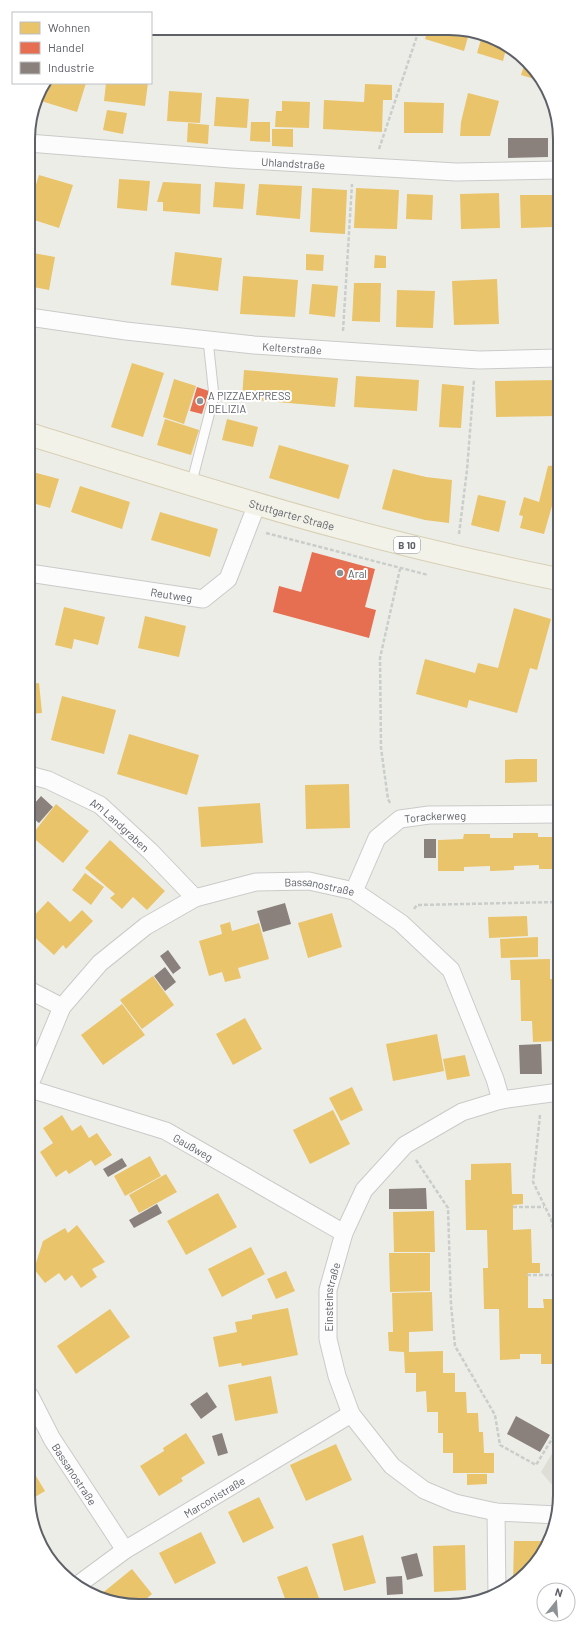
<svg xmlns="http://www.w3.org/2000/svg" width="588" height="1634" viewBox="0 0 588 1634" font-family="Barlow,sans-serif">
	<rect width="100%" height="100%" fill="#edede8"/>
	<!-- education -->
	<path fill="#deddd6" d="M560,1440v54l-19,-22z"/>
	<!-- homes -->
	<path fill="#e9c46a" d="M428,30h42l-6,21 -39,-12z
		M482,36l24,13 -3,12 -26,-8z
		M526,59l1,1 11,20 -17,-5z
		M47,83h39l-9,29 -36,-11z
		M106,83h42l-3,23 -41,-5z
		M365,84l27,1v15h-9l-1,32 -59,-3 1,-29 40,2z
		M169,91l33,2 -2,30 -33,-2z
		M468,93l31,8 -9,35h-30l1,-14z
		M216,97l33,2 -2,29 -33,-2z
		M282,101l28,1 -1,26 -34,-1 1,-16h6z
		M404,102l40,1 -1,30h-39z
		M107,110l20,3 -4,21 -20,-4z
		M251,122h19v20l-20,-1z
		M188,123l21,2 -1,19 -21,-2z
		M272,129h21v18l-21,-1z
		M555,134h3v23h-3z
		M39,175l34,10 -14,43 -31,-10v-8z
		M119,179l31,2 -3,30 -30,-3z
		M163,182l38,2 -1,30 -37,-3v-9h-6z
		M215,182l30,2 -2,25 -30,-2z
		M259,184l43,2 -2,33 -44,-4z
		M312,188l35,2 -2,44 -35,-2z
		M356,188l43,2 -2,39 -43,-1z
		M499,193l1,35 -39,1 -1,-35z
		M407,194l26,1 -1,25 -26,-1z
		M520,195h32v32l-31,1z
		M28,252l27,5 -6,33 -21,-4z
		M175,252l47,6 -4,33 -47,-6z
		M306,254l18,1 -1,16 -17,-1z
		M375,255l11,1v12h-12z
		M243,276l55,4 -3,37 -55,-3z
		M497,279l2,45 -45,1 -2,-44z
		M354,283h27l-1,39 -28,-1z
		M312,284l26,2 -3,31 -26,-3z
		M397,290l38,1 -2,37 -37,-1z
		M132,363l32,10 -21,64 -32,-10z
		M244,370l94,8 -3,29 -93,-8z
		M356,376l63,4 -2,31 -63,-4z
		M174,379l22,7 -12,38 -21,-7z
		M558,380v36l-62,1 -1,-36z
		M442,384l22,2 -3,42 -22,-1z
		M165,419l34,11 -8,25 -34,-10z
		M227,419l31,8 -5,20 -31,-7z
		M279,445l70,20 -10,34 -70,-21z
		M558,465v28l-2,-1 -12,42 -24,-6 3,-12 -4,-1 5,-18 15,5 9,-36z
		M393,469l33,8 26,3 -3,43 -24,-3 -43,-11z
		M29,471l30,8 -9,29 -21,-6z
		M80,486l50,16 -8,27 -51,-17z
		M478,495l28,6 -7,31 -28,-7z
		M160,512l58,17 -8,28 -59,-17z
		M64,607l41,10 -7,28 -24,-6 -2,10 -17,-4z
		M514,608l37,11 -14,51 -7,-2 -13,45 -48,-13 -2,8 -51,-14 9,-35 50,14 3,-10 20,5z
		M145,616l41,10 -7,31 -41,-9z
		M39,683l3,30 -13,1v-30z
		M62,696l54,14 -12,44 -53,-14z
		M129,734l70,21 -12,40 -70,-21z
		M516,759h21v23l-32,1v-23z
		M349,784l1,44 -44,1 -1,-44z
		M260,803l3,40 -62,4 -3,-40z
		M56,804l33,27 -26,32 -32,-27z
		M513,833h25v4h21v32h-20v-4l-25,1v4l-24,1v-5l-26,1v4h-26v-31l25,-1 1,-5h26v4h23z
		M110,840l55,51 -18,19 -14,-13 -11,12 -12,-11 5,-4 -30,-26z
		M85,873l19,14 -13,18 -19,-15z
		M48,901l22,21 12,-12 11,11 -27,28 -3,-4 -9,10 -25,-23v-11z
		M332,913l10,34 -34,11 -10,-35z
		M527,916l1,20 -39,2 -1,-21z
		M230,922l2,9 27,-8 10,36 -31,9 3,10 -16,4 -3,-10 -13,4 -10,-35 23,-7 -2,-9z
		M538,937v20l-37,1 -1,-19z
		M550,959v20h9v62l-26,1 -1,-21h-11l-1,-41h-9l-1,-20z
		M153,976l21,29 -32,24 -22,-29z
		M122,1004l23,31 -42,30 -22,-30z
		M245,1018l17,31 -29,16 -17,-31z
		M437,1034l7,37 -51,10 -7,-37z
		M465,1055l5,21 -23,4 -4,-21z
		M352,1087l11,23 -22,11 -12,-23z
		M333,1110l17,34 -40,20 -17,-34z
		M62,1115l10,16 9,-6 8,13 8,-5 15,22 -17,11 -4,-6 -22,14 -3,-4 -10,7 -16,-25 13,-9 -10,-15z
		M553,1122h6v44h-5z
		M150,1156l11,20 -36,20 -11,-20z
		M511,1163l1,31h11v10l-10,1v25l18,-1 1,34h8v10h-12v35h16l-1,-9h12l1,22h4v43h-19v-10h-21v5l-20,1 -1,-51h-15l-1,-41h5l-1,-38h-21l-1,-50h6v-16z
		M166,1174l11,18 -38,21 -10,-18z
		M218,1193l19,34 -51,28 -19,-34z
		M434,1211l1,41h-41l-1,-40z
		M77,1225l28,37 -13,7 5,8 -16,11 -9,-13 -7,6 -6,-8 -14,10 -11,-14 9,-28 22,-13 3,5z
		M251,1247l14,27 -43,23 -14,-28z
		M389,1253h41v38l-40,1z
		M286,1271l9,20 -19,8 -9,-20z
		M432,1292l1,39 -24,1v20l34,-1v22h12v19h11l1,21h11l1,19h4l1,21h10v20h-41v-20h-10v-20h-5v-21h-11l-1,-21 -10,1v-19h-11l-1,-21 -15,-1 -1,-19h5l-1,-39z
		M288,1308l10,47 -56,11 -1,-3 -22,4 -6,-30 24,-5 -2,-10 17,-3v-4z
		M110,1309l20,28 -54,37 -19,-28z
		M271,1376l7,37 -43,8 -7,-36z
		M186,1433l19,30 -24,15 2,3 -24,15 -19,-30 24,-15 -1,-3z
		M336,1444l16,36 -46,21 -16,-36z
		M30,1466l15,25 -15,9z
		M467,1474h20v10l-20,1z
		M259,1497l15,31 -31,15 -15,-31z
		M201,1532l15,31 -41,21 -16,-31z
		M363,1535l13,48 -32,8 -12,-47z
		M514,1541h35l-16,27 -18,15h-2z
		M465,1545l1,45 -32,2 -1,-46z
		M307,1566l12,32 -18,6h-14l-10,-27z
		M132,1569l20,25 -12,10h-23l-17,-9z"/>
	<!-- shops -->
	<path fill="#e76f51" d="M197,387l12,4 -7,23 -12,-3z
		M312,552l63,17 -10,38 11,3 -7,28 -96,-26 6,-26 22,6z"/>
	<!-- industry -->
	<path fill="#8a817c" d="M508,138h40v19l-40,1z
		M41,796l12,11 -14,16 -10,-8v-5z
		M424,839h12v19h-12z
		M285,903l6,21 -28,8 -6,-21z
		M168,950l13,18 -8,6 -13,-18z
		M165,967l11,15 -11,9 -11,-15z
		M541,1044l1,30h-22l-1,-29z
		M122,1158l5,8 -19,11 -5,-8z
		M426,1188l1,21h-38v-20z
		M157,1204l5,9 -28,15 -5,-8z
		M207,1392l10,15 -16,12 -11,-15z
		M516,1416l34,19 -10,17 -33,-18z
		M222,1433l6,20 -10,3 -6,-20z
		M417,1553l6,23 -16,4 -6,-23z
		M402,1576l1,18 -16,1 -1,-18z"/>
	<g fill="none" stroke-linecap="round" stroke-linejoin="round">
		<defs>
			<path id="lane" d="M191,485l23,-89 -6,-56"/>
			<g id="street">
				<path id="s1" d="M28,143l203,16 225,13 102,-2"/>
				<path id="s2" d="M29,317l97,14 128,14 225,15 79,-2"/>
				<path id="s3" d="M29,573l174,26 25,-20 29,-75"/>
				<path id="s4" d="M29,775l19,5 52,25 50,46 45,47"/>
				<path id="s5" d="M354,891l23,-53 23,-19 29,-4 130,-1"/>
				<path d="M29,990l33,17"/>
				<path id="s6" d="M30,1084l32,-77 38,-44 46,-37 49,-28 61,-16 53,-1 45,10 47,32 50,47 44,109 6,21"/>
				<path id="s7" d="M30,1089l136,42 178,102"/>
				<path id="s8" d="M30,1396l22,43 73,111"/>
				<path d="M496,1512l1,82"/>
				<path id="s9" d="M557,1515l-61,-3 -41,-9 -31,-13 -32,-24 -41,-52 -14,-38 -9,-37v-49l16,-57 20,-43 41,-45 57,-33 39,-12 58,-8"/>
				<path id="s10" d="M79,1584l46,-34 226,-136"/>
			</g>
			<g id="primary">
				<path id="s11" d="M29,434c103,32 205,65 309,93 73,20 147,37 220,52"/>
			</g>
		</defs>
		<!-- lane casing -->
		<use href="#lane" stroke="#cacac9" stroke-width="11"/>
		<!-- street casing -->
		<use href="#street" stroke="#cacac9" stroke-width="19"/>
		<!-- primary casing -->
		<use href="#primary" stroke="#d7d0b4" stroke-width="24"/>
		<!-- path -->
		<path stroke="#c9cecb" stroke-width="2.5" stroke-dasharray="4 2" stroke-linecap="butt" d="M379,149l40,-119
			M343,331l9,-147
			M266,533l162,42
			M459,534l8,-64 7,-90
			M390,803l-2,-4 -7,-51 -1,-90 20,-89
			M414,909l3,-4 142,-3
			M540,1115l-7,67 18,37 6,27 2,31
			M416,1160l32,48 3,97 4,41 40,69 5,30 36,20 24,-39
			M513,1207h31
			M527,1275h32"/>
		<!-- lane -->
		<use href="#lane" stroke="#fcfcfc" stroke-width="9"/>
		<!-- street -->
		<use href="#street" stroke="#fcfcfc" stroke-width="17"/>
		<!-- primary -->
		<use href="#primary" stroke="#f3f2e9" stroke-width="22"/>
	</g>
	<!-- markers -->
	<g fill="#8f9294" stroke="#fff" stroke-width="1.5">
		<circle cx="200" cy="401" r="4"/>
		<circle cx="340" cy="573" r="4"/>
	</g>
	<g text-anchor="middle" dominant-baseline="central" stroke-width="4" stroke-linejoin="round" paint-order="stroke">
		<!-- shield labels -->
		<rect fill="#fff" stroke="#8e9095" stroke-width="1" x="394" y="537" width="26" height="16" rx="3"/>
		<g font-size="10" font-weight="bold" fill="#5d6167">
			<text x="407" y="545">B 10</text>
		</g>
		<!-- street labels -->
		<g font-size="11" fill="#5d6167" stroke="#fff">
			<text stroke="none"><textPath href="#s1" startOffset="266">Uhlandstraße</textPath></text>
			<text stroke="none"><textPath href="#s2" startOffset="265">Kelterstraße</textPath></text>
			<text stroke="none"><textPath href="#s11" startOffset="275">Stuttgarter Straße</textPath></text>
			<text stroke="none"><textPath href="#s3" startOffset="144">Reutweg</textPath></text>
			<text stroke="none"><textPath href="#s5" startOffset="123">Torackerweg</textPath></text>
			<text stroke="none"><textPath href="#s4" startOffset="105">Am Landgraben</textPath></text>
			<text stroke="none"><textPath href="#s6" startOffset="384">Bassanostraße</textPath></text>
			<text stroke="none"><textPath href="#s7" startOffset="174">Gaußweg</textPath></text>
			<text stroke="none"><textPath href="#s9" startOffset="364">Einsteinstraße</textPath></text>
			<text stroke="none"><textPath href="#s8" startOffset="90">Bassanostraße</textPath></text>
			<text stroke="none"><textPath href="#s10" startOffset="161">Marconistraße</textPath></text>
		</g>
		<!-- poi labels -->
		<g font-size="11" fill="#5d6167" stroke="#fff" text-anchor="start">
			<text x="208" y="395">A PIZZAEXPRESS<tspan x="208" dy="13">DELIZIA</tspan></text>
			<text x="348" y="573">Aral</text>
		</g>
	</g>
	<!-- crop -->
	<path d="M0 0H588V1634H0ZM139 35H449A104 104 0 0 1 553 139V1495A104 104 0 0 1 449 1599H139A104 104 0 0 1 35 1495V139A104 104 0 0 1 139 35Z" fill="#fff" fill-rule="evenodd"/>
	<path fill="none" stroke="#5d6167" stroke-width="2" d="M139 35H449A104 104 0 0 1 553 139V1495A104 104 0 0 1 449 1599H139A104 104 0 0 1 35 1495V139A104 104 0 0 1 139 35Z"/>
	<!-- legend -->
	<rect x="12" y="12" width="140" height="72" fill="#ffffff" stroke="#bec0c2"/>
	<rect x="20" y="22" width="20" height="12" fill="#e9c46a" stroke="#bec0c2"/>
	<text x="48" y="32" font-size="12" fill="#5d6167">Wohnen</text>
	<rect x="20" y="42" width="20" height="12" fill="#e76f51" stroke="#bec0c2"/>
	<text x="48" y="52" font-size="12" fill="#5d6167">Handel</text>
	<rect x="20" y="62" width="20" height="12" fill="#8a817c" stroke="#bec0c2"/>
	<text x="48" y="72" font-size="12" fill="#5d6167">Industrie</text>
	<!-- north arrow -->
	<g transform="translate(556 1602) rotate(17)"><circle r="19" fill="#ffffff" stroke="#bec0c2"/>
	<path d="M0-3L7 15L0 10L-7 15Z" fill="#8f9294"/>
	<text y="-6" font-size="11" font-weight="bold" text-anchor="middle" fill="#5d6167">N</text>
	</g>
</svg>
